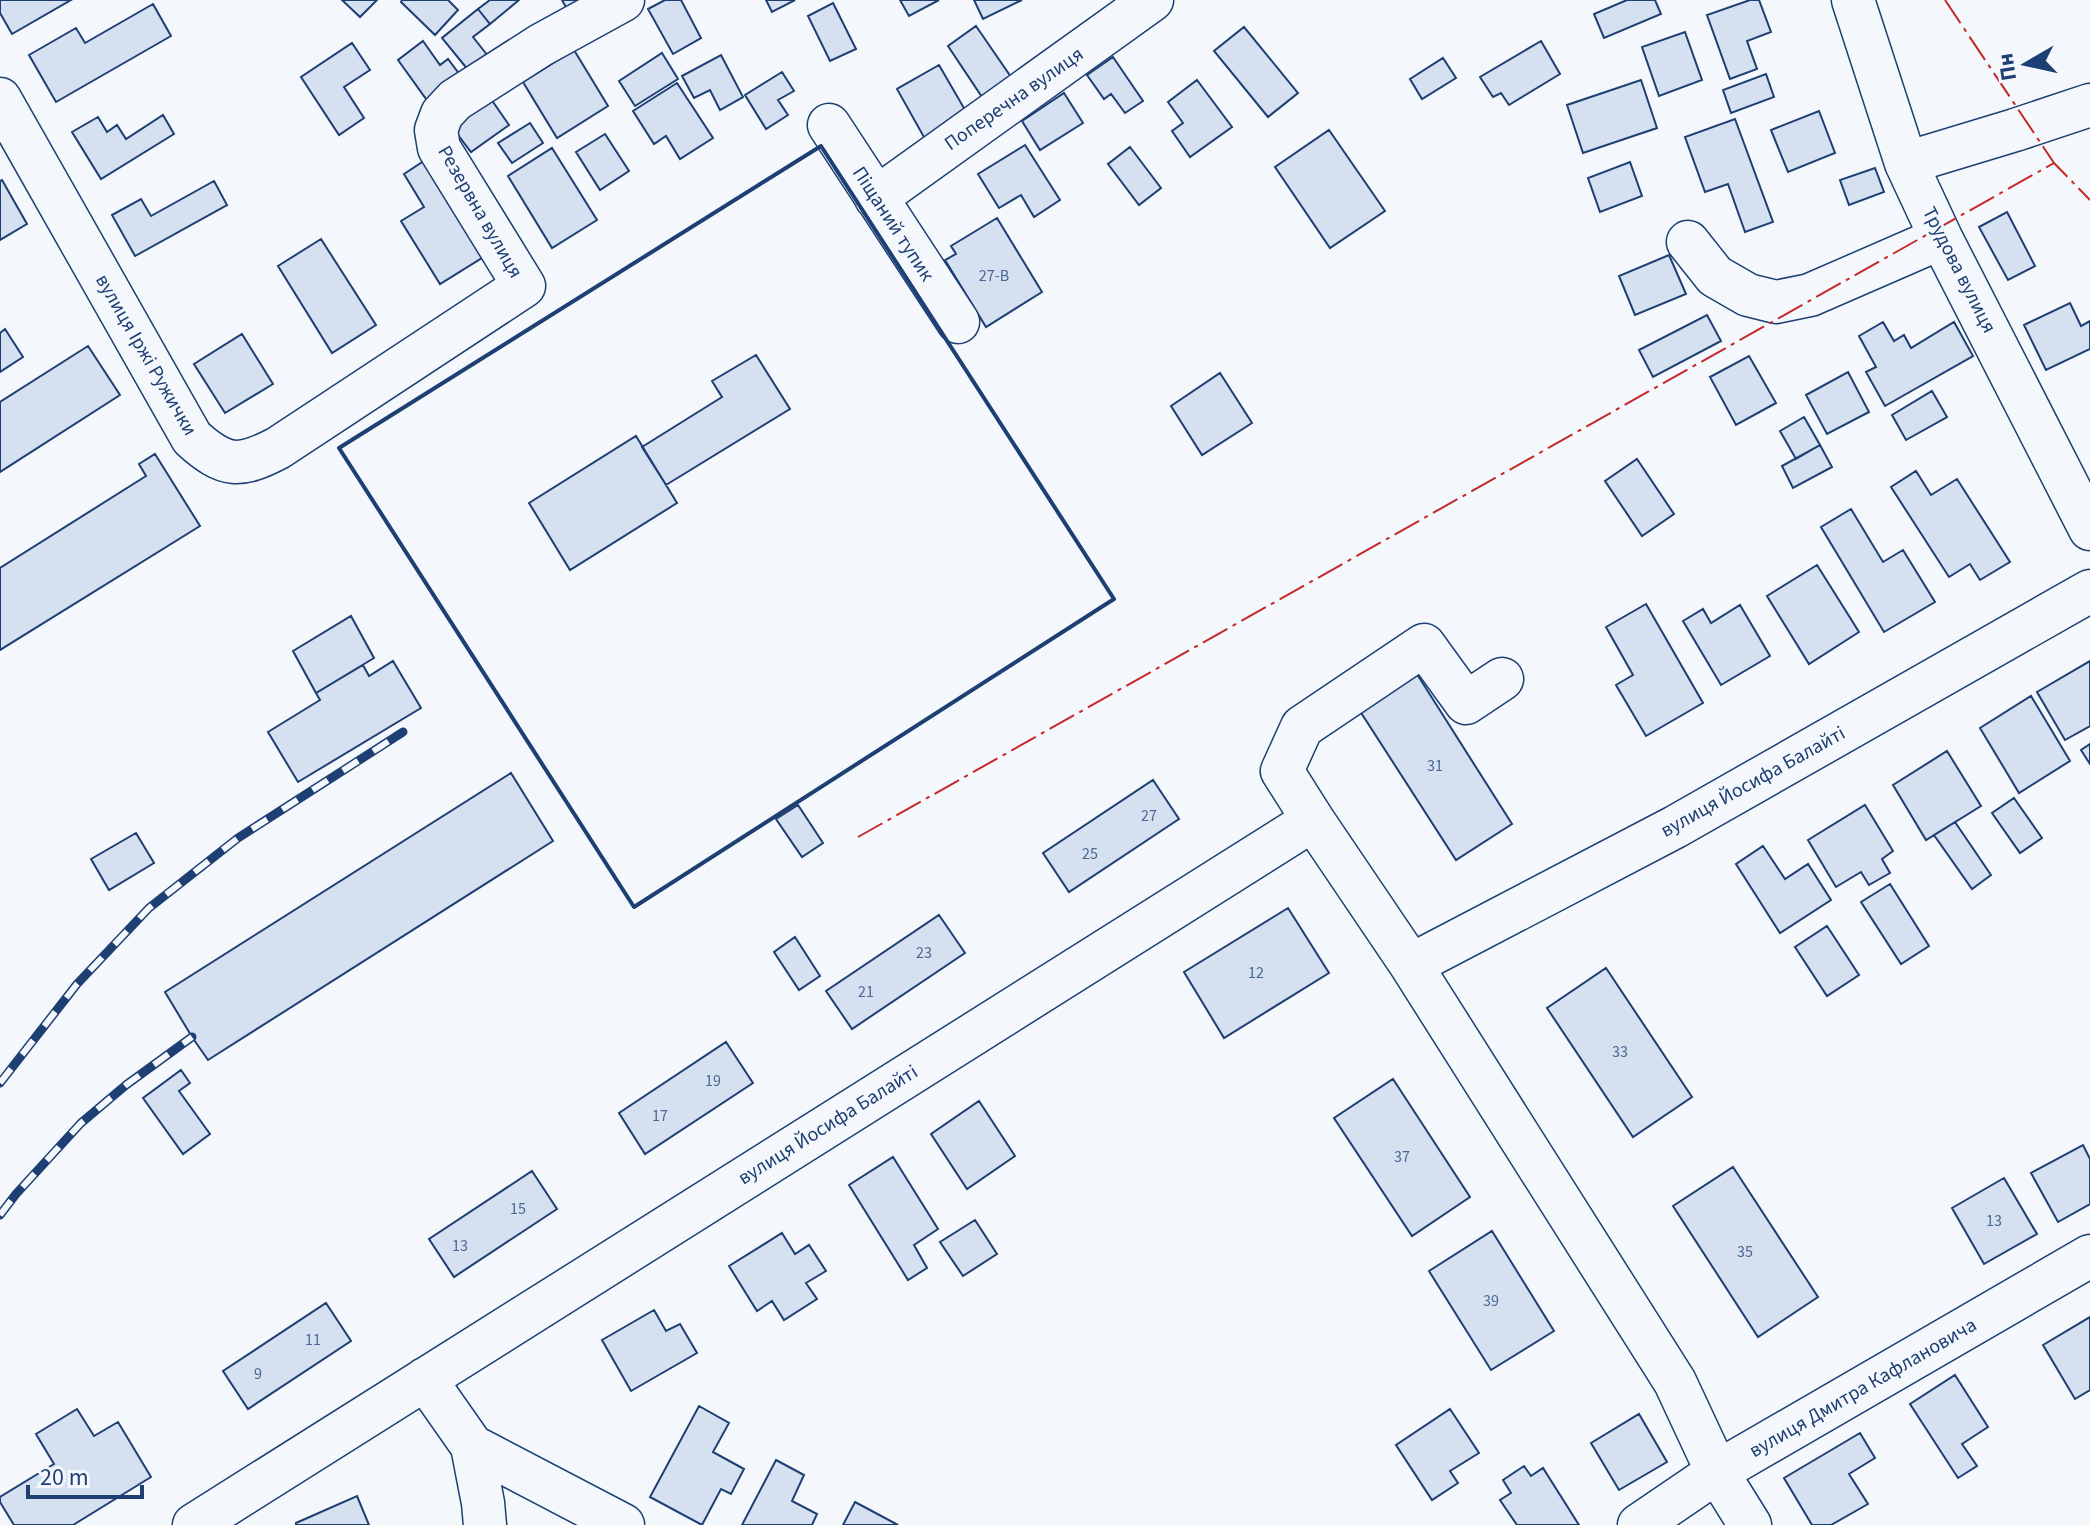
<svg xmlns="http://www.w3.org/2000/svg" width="2090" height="1525" viewBox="0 0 2090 1525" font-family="'Source Sans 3',sans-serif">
	<rect width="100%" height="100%" fill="#f4f7fb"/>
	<!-- building -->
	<path fill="#d5e0f0" stroke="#1d3f73" stroke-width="2" d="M0,0h71l-59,34 -12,-21z
		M342,0h35l-17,17z
		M402,0h46l10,10 -23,25 -34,-33z
		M490,0h29l-29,24 -12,-15z
		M562,0h24l-18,11z
		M665,0h16l20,38 -28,16 -25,-45z
		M766,0h29l-23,12z
		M900,0h39l-30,16z
		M974,0h48l-39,19z
		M1627,0h28l6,14 -57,24 -10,-24z
		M1750,0h9l12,32 -24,9 10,28 -27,10 -23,-64z
		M833,3l23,46 -26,12 -22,-45z
		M153,4l18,32 -115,66 -27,-47 47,-27 9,15z
		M478,9l12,15 -17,13 15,19 -19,15 -27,-33z
		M976,26l35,51 -29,20 -34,-51z
		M1244,27l54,66 -30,24 -54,-66z
		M1685,32l17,48 -43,16 -17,-49z
		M423,41l17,24 8,-6 15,20 -34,24 -31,-43z
		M1541,41l19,33 -51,31 -8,-12 -8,4 -13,-20z
		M352,43l18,27 -26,17 20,31 -25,17 -38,-58z
		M574,50l34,56 -51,32 -34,-56z
		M662,53l16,26 -43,27 -16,-25z
		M721,55l22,42 -23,13 -10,-20 -16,8 -12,-22z
		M1113,57l30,44 -18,12 -14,-19 -7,5 -17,-24z
		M1443,58l13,20 -34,21 -12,-20z
		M939,65l29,50 -43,24 -28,-50z
		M782,72l12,19 -16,9 10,15 -22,14 -21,-34z
		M1766,74l8,23 -43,16 -8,-23z
		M1197,80l35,47 -42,30 -18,-26 11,-8 -15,-21z
		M1641,80l16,48 -74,25 -16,-48z
		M677,83l36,55 -33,21 -14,-23 -12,8 -21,-33z
		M1064,93l19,30 -43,27 -18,-29z
		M491,99l18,26 -38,27 -19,-25z
		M1819,111l16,42 -47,19 -17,-42z
		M163,115l11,19 -73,45 -29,-47 26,-15 9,15 10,-7 9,14z
		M1735,119l38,103 -28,10 -17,-48 -23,8 -20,-55z
		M530,123l13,20 -31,20 -14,-20z
		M1329,130l56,81 -55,37 -55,-81z
		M605,134l24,37 -29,19 -24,-38z
		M1025,145l35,55 -26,17 -13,-22 -22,13 -21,-34z
		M1130,147l31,41 -22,17 -31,-41z
		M552,148l45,72 -45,28 -44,-72z
		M430,157l60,96 -50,31 -39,-63 23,-14 -20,-33z
		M1630,162l12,34 -42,16 -12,-34z
		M1875,168l9,24 -35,13 -9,-25z
		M2,180l25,44 -27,16v-59z
		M214,181l13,24 -92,51 -23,-41 29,-16 10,17z
		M2007,212l28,54 -27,14 -29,-53z
		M997,218l45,74 -56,35 -41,-67 11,-6 -5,-8z
		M321,239l55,86 -44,28 -54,-87z
		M1669,255l17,39 -51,21 -16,-39z
		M2070,303l11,23 9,-5v28l-44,21 -22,-45z
		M1707,315l14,26 -68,36 -14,-27z
		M1883,322l11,19 10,-6 7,13 43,-26 19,34 -88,50 -19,-34 10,-5 -17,-31z
		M5,329l18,28 -23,15v-39z
		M242,334l31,50 -48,29 -31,-49z
		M88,346l32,49 -120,77v-70z
		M756,355l34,54 -124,76 -24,-38 80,-50 -10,-16z
		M1749,356l27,47 -40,22 -26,-48z
		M1848,372l21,40 -42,22 -21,-39z
		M1220,373l32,50 -50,32 -31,-49z
		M1932,391l15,26 -41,23 -14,-25z
		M1804,417l16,28 -24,14 -16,-28z
		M636,436l41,67 -107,67 -41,-67z
		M1820,445l12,22 -39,21 -11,-22z
		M155,454l45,72 -200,124v-82l146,-92 -7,-12z
		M1637,459l37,55 -32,22 -37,-55z
		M1916,471l15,24 26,-16 53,83 -30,18 -10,-16 -21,13 -58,-90z
		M1851,509l32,53 20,-12 32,52 -51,30 -63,-105z
		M1817,565l42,67 -50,32 -42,-68z
		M1646,604l57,99 -57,33 -30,-51 17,-10 -27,-48z
		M1740,605l30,51 -49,29 -38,-64 20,-12 8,14z
		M351,616l23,42 -58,35 -23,-42z
		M393,661l28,47 -123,74 -30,-50 52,-32 -4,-7 47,-28 6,11z
		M2090,661v65l-25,14 -28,-48z
		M1415,671l97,153 -56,36 -98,-152z
		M2031,696l39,65 -51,32 -39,-65z
		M2090,744v20l-9,-14z
		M1947,751l34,55 -55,34 -33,-55z
		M511,773l42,68 -345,219 -16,-23 -27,-45z
		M1153,780l26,39 -110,73 -26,-39z
		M2014,798l28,40 -22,15 -28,-40z
		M798,805l25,38 -21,14 -26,-38z
		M1865,805l28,46 -11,8 8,14 -21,12 -8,-13 -25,15 -28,-47z
		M1955,822l36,53 -19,14 -38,-54z
		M136,833l18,30 -45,27 -18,-31z
		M1763,846l22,33 23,-15 23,36 -51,33 -44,-69z
		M1890,884l39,62 -28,18 -40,-62z
		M1288,908l41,65 -105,65 -40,-66z
		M939,915l26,38 -113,76 -26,-38z
		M1827,926l32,49 -32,21 -32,-49z
		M795,937l25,39 -21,14 -25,-38z
		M1606,968l86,129 -59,40 -86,-129z
		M726,1042l27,41 -108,71 -26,-41z
		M181,1070l9,13 -11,8 31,43 -27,20 -40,-56z
		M1393,1079l77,118 -58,39 -78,-118z
		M979,1101l36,55 -48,33 -36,-55z
		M2083,1145l7,14v45l-32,18 -27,-49z
		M893,1157l45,72 -24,16 13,23 -19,12 -59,-95z
		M1733,1167l85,130 -60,40 -85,-131z
		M532,1171l25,38 -103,68 -25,-38z
		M2004,1178l33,56 -53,30 -32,-56z
		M975,1220l22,34 -34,22 -23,-34z
		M1492,1231l62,100 -63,39 -62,-99z
		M782,1233l13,21 14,-9 17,26 -20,12 11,16 -33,21 -12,-19 -15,10 -28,-45z
		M326,1303l25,38 -103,68 -25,-38z
		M654,1310l12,21 14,-7 17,29 -66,38 -29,-51z
		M2090,1317v73l-15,9 -32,-54z
		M1955,1375l33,52 -26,17 15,22 -19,12 -48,-74z
		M699,1406l30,17 -16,29 31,17 -13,25 -10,-5 -19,36 -52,-28z
		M77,1409l17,27 24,-14 33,55 -78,48h-59l-14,-23v-5l54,-33 -18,-30z
		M1450,1409l29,44 -29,18 8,12 -26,17 -36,-55z
		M1639,1414l28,48 -48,28 -28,-47z
		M1860,1433l15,25 -26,16 19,30 -37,21h-19l-28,-47z
		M776,1460l28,15 -12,26 25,13 -5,11h-70z
		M1524,1466l7,10 12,-8 36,57h-62l-17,-25 11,-7 -8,-13z
		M357,1496l12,29h-73v-2z
		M855,1502l43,23h-55z"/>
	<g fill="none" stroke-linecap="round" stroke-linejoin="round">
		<defs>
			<path id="minor" d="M1853,0l53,163 35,75 149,291
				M0,99l192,339c33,30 48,30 86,10l246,-162 -85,-138 -3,-18 6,-16 13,-14 86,-55 82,-45
				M829,125l129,197
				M1906,163l109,-33 75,-25
				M876,198l276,-198
				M1688,242l27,34 33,19 28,7 34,-7 131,-57
				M1313,820l-31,-49 20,-44 122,-82 42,58 36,-24
				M1411,965l264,-138 415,-236
				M425,1379l47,67 151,79
				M472,1446l11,57 2,22
				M194,1525l1119,-705 98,145 264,417 42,90 33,53
				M1639,1525l78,-53 373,-216"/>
		</defs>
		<!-- minor casing -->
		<use href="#minor" stroke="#1d3f73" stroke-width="45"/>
		<!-- minor -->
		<use href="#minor" stroke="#f4f7fb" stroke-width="42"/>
		<defs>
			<path id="rail" d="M0,1083l77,-99 72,-76 89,-70 165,-106
				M0,1215l16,-21 65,-71 45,-38 66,-48"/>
		</defs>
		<!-- rail casing -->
		<use href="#rail" stroke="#1d3f73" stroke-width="9"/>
		<!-- rail -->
		<use href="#rail" stroke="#f4f7fb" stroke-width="6" stroke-dasharray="18" stroke-linecap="butt"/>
		<!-- wall -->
		<path stroke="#1d3f73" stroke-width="4" d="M821,146l293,453 -480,308 -295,-459z"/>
		<!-- power -->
		<path stroke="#c62828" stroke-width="2" stroke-dasharray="28 6 4 6" stroke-linecap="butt" d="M1945,0l109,163
			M858,837l1196,-674 36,37"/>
	</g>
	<g text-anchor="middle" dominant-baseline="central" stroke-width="6" stroke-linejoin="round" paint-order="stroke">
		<!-- number labels -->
		<g font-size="16" fill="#4b6792">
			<text x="994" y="276">27-В</text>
			<text x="1435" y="766">31</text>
			<text x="1149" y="816">27</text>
			<text x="1090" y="854">25</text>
			<text x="924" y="953">23</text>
			<text x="1256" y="973">12</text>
			<text x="866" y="992">21</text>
			<text x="1620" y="1052">33</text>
			<text x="713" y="1081">19</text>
			<text x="660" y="1116">17</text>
			<text x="1402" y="1157">37</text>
			<text x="518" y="1209">15</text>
			<text x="1994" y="1221">13</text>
			<text x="460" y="1246">13</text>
			<text x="1745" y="1252">35</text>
			<text x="1491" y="1301">39</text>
			<text x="313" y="1340">11</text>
			<text x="258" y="1374">9</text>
		</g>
		<!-- street labels -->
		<g font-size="20" fill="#1d3f73" stroke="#f4f7fb">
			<text transform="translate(1014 99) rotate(-35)">Поперечна вулиця</text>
			<text transform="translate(480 212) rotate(60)">Резервна вулиця</text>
			<text transform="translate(893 224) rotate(57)">Піщаний тупик</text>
			<text transform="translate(1959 270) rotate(63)">Трудова вулиця</text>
			<text transform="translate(146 355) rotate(60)">вулиця Іржі Ружички</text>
			<text transform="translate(1753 782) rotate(-29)">вулиця Йосифа Балайті</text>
			<text transform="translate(828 1125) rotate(-32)">вулиця Йосифа Балайті</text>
			<text transform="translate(1863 1388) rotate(-30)">вулиця Дмитра Кафлановича</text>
		</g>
	</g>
	<!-- north arrow -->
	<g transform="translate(2026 64) rotate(261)" stroke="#f4f7fb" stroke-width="6" paint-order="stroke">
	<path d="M0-6L14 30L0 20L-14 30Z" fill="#1d3f73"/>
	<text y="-12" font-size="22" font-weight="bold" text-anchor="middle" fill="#1d3f73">Пн</text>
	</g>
	<!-- scale -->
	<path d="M28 1485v12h114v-12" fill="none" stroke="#1d3f73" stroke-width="4"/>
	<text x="40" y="1485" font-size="24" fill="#1d3f73" stroke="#f4f7fb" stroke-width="6" paint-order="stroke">20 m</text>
</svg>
